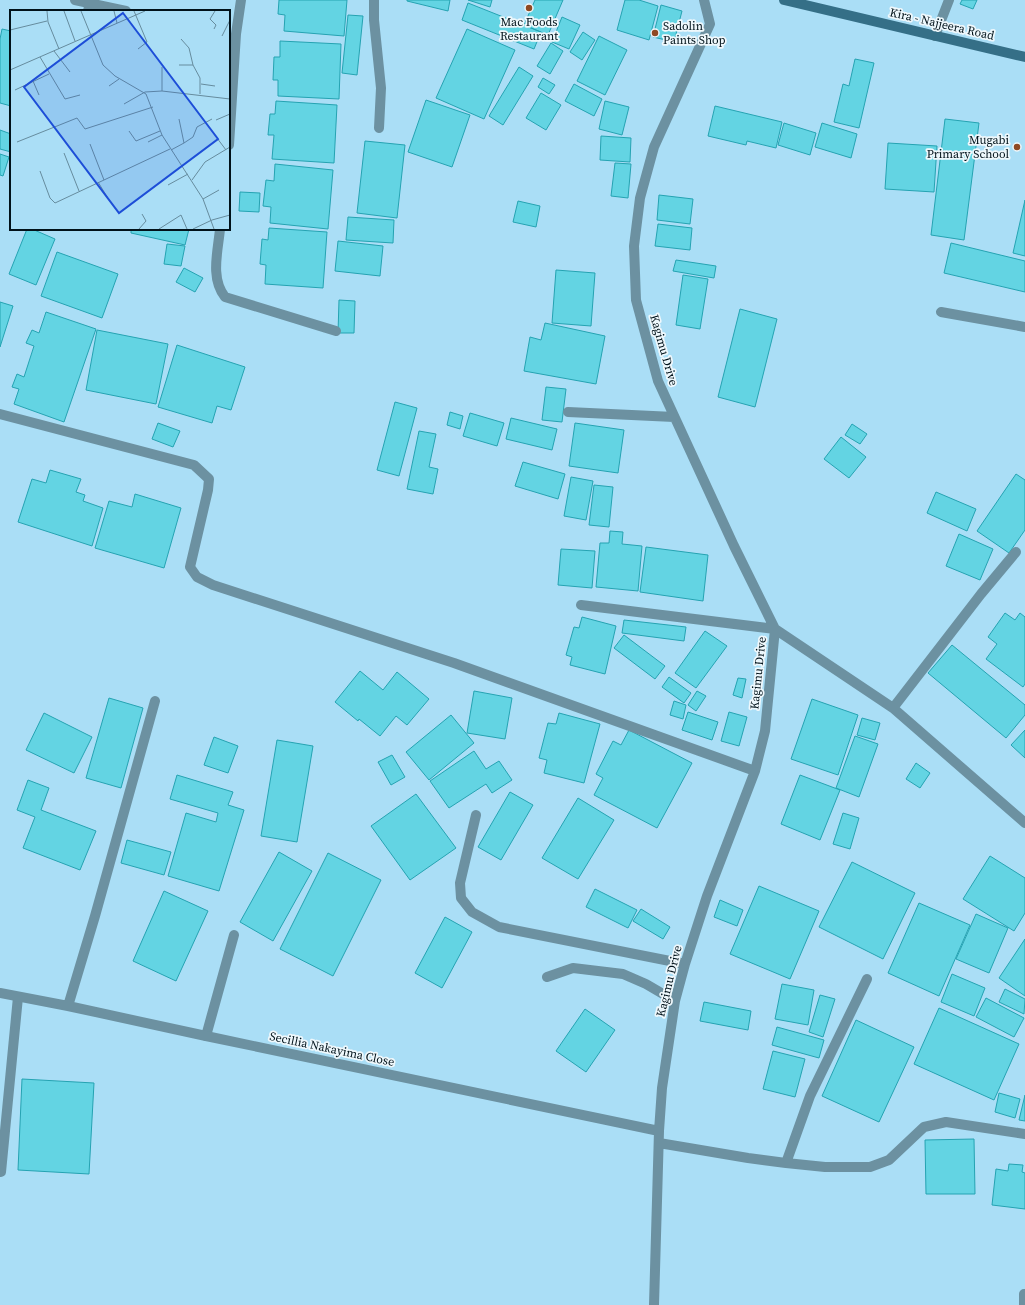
<svg xmlns="http://www.w3.org/2000/svg" width="1025" height="1305" viewBox="0 0 1025 1305" font-family="'Source Serif 4',serif">
	<rect width="100%" height="100%" fill="#aadef6"/>
	<!-- building -->
	<path fill="#63d4e3" stroke="#25a3b2" d="M279,0h68l-3,36 -60,-5 1,-16 -7,-1z
		M407,0h43l-2,11 -41,-10z
		M468,0h24l-2,7z
		M535,0h28l-15,35 -24,-10z
		M625,0h14l19,6 -9,34 -32,-10z
		M962,0h15l-4,9 -13,-5z
		M468,3l73,29 -7,17 -72,-29z
		M661,5l21,6 -8,31 -21,-5z
		M348,15l15,1 -6,59 -15,-2z
		M562,17l18,8 -11,24 -17,-7z
		M2,29l9,2v75l-11,-3v-64z
		M467,29l48,21 -31,69 -48,-21z
		M583,32l12,8 -13,20 -12,-8z
		M599,36l28,14 -22,45 -28,-14z
		M280,41l61,3 -2,55 -61,-3v-16h-5l1,-23h6z
		M551,43l12,8 -13,23 -13,-8z
		M855,59l19,4 -15,65 -25,-6 9,-38 6,2z
		M519,67l14,9 -30,49 -14,-9z
		M543,78l12,7 -6,9 -11,-7z
		M574,84l28,15 -8,17 -29,-15z
		M541,93l20,12 -15,25 -20,-12z
		M426,100l44,15 -18,52 -44,-15z
		M276,101l61,4 -3,58 -62,-4 2,-24h-6l2,-21h5z
		M605,101l24,6 -7,28 -23,-6z
		M715,106l67,16 -6,26 -29,-7 -1,4 -38,-9z
		M945,119l34,4 -15,117 -33,-5z
		M784,123l32,10 -6,22 -32,-10z
		M822,123l35,11 -6,24 -36,-11z
		M0,130l11,4v18l-11,-3z
		M601,136l30,2 -1,24 -30,-2z
		M365,141l40,4 -8,73 -40,-5z
		M888,143l49,3 -3,46 -49,-3z
		M0,154l9,3 -6,19 -3,-1z
		M615,163l16,1 -3,34 -17,-2z
		M275,164l58,6 -5,59 -58,-6 1,-16 -8,-1 3,-26 8,1z
		M240,192l20,1 -1,19 -20,-1z
		M659,195l34,4 -3,25 -33,-4z
		M1025,200v56l-12,-3z
		M518,201l22,5 -4,21 -23,-5z
		M348,217l46,3 -1,23 -47,-3z
		M658,224l34,4 -2,22 -35,-4z
		M269,228l58,4 -4,56 -58,-4 1,-19 -6,-1 2,-25 6,1z
		M27,229h5l23,10 -19,46 -27,-11z
		M131,229h58l-4,16 -54,-12z
		M338,241l45,5 -3,30 -45,-5z
		M951,243l74,18v31l-81,-19z
		M167,244l18,2 -4,20 -17,-2z
		M57,252l61,22 -16,44 -61,-22z
		M676,260l40,6 -2,12 -41,-7z
		M184,268l19,10 -8,14 -19,-10z
		M556,270l39,3 -4,53 -39,-3z
		M683,275l25,4 -8,50 -24,-4z
		M339,300l16,1 -1,32h-16z
		M0,302l13,4 -13,41z
		M740,309l37,10 -22,88 -37,-10z
		M46,312l50,17 -32,93 -50,-18 5,-15 -7,-2 5,-13 7,3 10,-31 -8,-3 6,-13 7,3z
		M545,323l60,13 -9,48 -72,-13 6,-34 11,3z
		M97,330l71,14 -12,60 -70,-14z
		M177,345l68,22 -14,43 -14,-4 -5,17 -54,-16z
		M546,387l20,2 -4,33 -20,-2z
		M395,402l22,6 -18,68 -22,-6z
		M450,412l13,4 -3,13 -13,-4z
		M470,413l34,10 -7,23 -34,-10z
		M511,418l46,11 -5,21 -46,-11z
		M158,423l22,8 -7,16 -21,-8z
		M575,423l49,7 -6,43 -49,-7z
		M852,424l15,10 -7,10 -15,-9z
		M419,431l17,3 -7,33 9,2 -5,25 -26,-5z
		M841,437l25,20 -17,21 -25,-19z
		M523,462l42,12 -7,25 -43,-13z
		M50,470l31,9 -5,13 9,3 -2,6 20,7 -11,38 -74,-24 14,-43 14,4z
		M1016,474l9,6v50l-16,23 -32,-22z
		M571,477l22,4 -7,39 -22,-4z
		M594,485l19,2 -4,40 -20,-2z
		M936,492l40,17 -9,22 -40,-18z
		M135,494l46,14 -17,60 -69,-20 14,-47 23,6z
		M610,531l13,1 -1,12 20,2 -4,45 -42,-4 4,-44h9z
		M959,534l34,15 -13,31 -34,-14z
		M646,547l62,8 -5,46 -63,-9z
		M561,549l34,2 -3,37 -34,-3z
		M1005,613l10,7 5,-7 5,4v67l-2,3 -37,-28 11,-15 -9,-7z
		M582,617l34,9 -11,48 -35,-9 2,-8 -6,-2 8,-28 5,1z
		M624,620l62,7 -2,14 -62,-8z
		M705,631l22,15 -31,42 -21,-15z
		M624,635l41,31 -10,13 -41,-31z
		M952,645l73,60v10l-19,23 -78,-65z
		M360,671l23,19 14,-18 32,27 -22,26 -11,-9 -16,20 -21,-17 -1,2 -23,-19z
		M669,677l22,16 -7,10 -22,-16z
		M738,678l8,1 -4,19 -9,-3z
		M474,691l38,7 -7,41 -38,-6z
		M697,691l9,5 -10,15 -8,-6z
		M109,698l34,10 -22,80 -35,-10z
		M812,699l46,16 -20,60 -47,-16z
		M674,701l12,4 -3,14 -13,-4z
		M688,712l30,10 -6,18 -30,-10z
		M729,712l18,5 -8,29 -18,-5z
		M44,713l48,24 -18,36 -48,-23z
		M559,713l41,11 -16,59 -40,-10 3,-13 -8,-2 9,-35 8,1z
		M451,715l23,28 -45,37 -23,-28z
		M862,718l18,5 -5,17 -18,-5z
		M629,730l63,33 -35,65 -63,-33 9,-17 -7,-4 17,-33 8,4z
		M1025,730v28l-14,-13z
		M855,736l23,8 -19,53 -23,-9z
		M214,737l24,9 -10,27 -24,-8z
		M277,740l36,6 -16,96 -36,-6z
		M474,751l12,18 13,-8 13,19 -20,13 -6,-9 -37,24 -19,-27z
		M392,755l13,22 -14,8 -13,-23z
		M916,763l14,10 -10,15 -14,-9z
		M177,775l56,17 -5,13 16,5 -25,81 -51,-15 18,-63 30,9 2,-9 -48,-14z
		M800,775l40,15 -20,50 -39,-16z
		M28,780l21,8 -8,22 55,21 -16,39 -57,-22 12,-31 -18,-7z
		M510,792l23,13 -32,55 -23,-13z
		M416,794l40,54 -46,32 -39,-54z
		M578,798l36,22 -36,59 -36,-21z
		M843,813l16,5 -9,31 -17,-5z
		M127,840l44,12 -7,23 -43,-12z
		M279,852l33,19 -39,70 -33,-19z
		M328,853l53,27 -48,96 -53,-27z
		M990,856l35,22v35l-11,18 -51,-32z
		M852,862l63,31 -32,66 -64,-32z
		M759,886l60,25 -29,68 -60,-25z
		M595,889l42,21 -9,18 -42,-21z
		M164,891l44,20 -32,70 -43,-20z
		M720,900l23,10 -6,16 -23,-9z
		M919,903l51,22 -31,71 -51,-23z
		M641,909l29,18 -7,12 -30,-18z
		M976,914l32,14 -19,45 -33,-14z
		M445,917l27,15 -30,56 -27,-15z
		M1025,939v57l-26,-18z
		M952,974l33,14 -11,28 -33,-14z
		M782,984l32,6 -6,35 -33,-6z
		M1005,989l20,10 -1,15 -25,-12z
		M820,995l15,4 -12,38 -14,-5z
		M986,998l38,20 -10,19 -38,-20z
		M704,1002l47,9 -3,19 -48,-9z
		M939,1008l80,36 -25,56 -80,-36z
		M585,1009l30,21 -29,42 -30,-21z
		M856,1020l58,27 -35,75 -57,-26z
		M777,1027l47,13 -5,18 -47,-13z
		M773,1051l32,8 -10,38 -32,-8z
		M22,1079l72,4 -5,91 -71,-4z
		M999,1093l21,6 -5,19 -20,-6z
		M1025,1095v26l-6,-1z
		M974,1139l1,55h-49l-1,-54z
		M1009,1164l14,1 -1,7 3,1v36l-33,-4 4,-36 12,2z"/>
	<g fill="none" stroke-linecap="round" stroke-linejoin="round">
		<!-- service -->
		<path stroke="#6c91a1" stroke-width="10" d="M374,0v20l7,68 -2,40
			M88,11l2,-8
			M935,36l14,-36
			M941,312l84,15
			M206,1036l28,-101
			M1,1172l17,-175"/>
		<!-- minor -->
		<path stroke="#6c91a1" stroke-width="10" d="M75,0l51,11
			M229,145l7,-111 5,-34
			M220,229c-2,22 -10,49 5,68l111,34
			M568,412l106,5
			M0,414l194,51 15,14 -1,11 -18,77 7,10 16,8 241,78 301,108
			M581,605l194,24 118,79 132,115
			M893,708l88,-114 35,-42
			M476,815l-16,68 1,15 11,14 27,15 186,37
			M547,977l26,-9 50,6 23,10 29,17
			M0,993l68,13 138,30 453,95
			M68,1006l27,-90 60,-215
			M659,1143l89,15 38,5 24,-67 57,-117
			M786,1163l39,4h45l19,-7 35,-33 22,-5 79,12
			M654,1305l5,-174 3,-43 13,-87 10,-37 22,-68 48,-125 10,-40 10,-102 -41,-83 -76,-165 -22,-81 -2,-54 6,-48 14,-51 56,-123 -6,-24
			M1024,1305v-11"/>
		<!-- secondary -->
		<path stroke="#356f87" stroke-width="10" d="M784,0l241,57"/>
	</g>
	<!-- markers -->
	<g fill="#8f4923" stroke="#eff8fc" stroke-width="1.5">
		<circle cx="529" cy="8" r="4"/>
		<circle cx="655" cy="33" r="4"/>
		<circle cx="1017" cy="147" r="4"/>
	</g>
	<g text-anchor="middle" dominant-baseline="central" stroke-width="3.5" stroke-linejoin="round" paint-order="stroke">
		<!-- poi labels -->
		<g font-size="12" fill="#01121a" stroke="#eff8fc">
			<text x="529" y="22">Mac Foods<tspan x="529" dy="14">Restaurant</tspan></text>
			<text x="663" y="26" text-anchor="start">Sadolin<tspan x="663" dy="14">Paints Shop</tspan></text>
			<text x="1009" y="140" text-anchor="end">Mugabi<tspan x="1009" dy="14">Primary School</tspan></text>
		</g>
		<!-- street labels -->
		<g font-size="12" fill="#01121a" stroke="#eff8fc">
			<text transform="translate(942 24) rotate(13)">Kira - Najjeera Road</text>
			<text transform="translate(664 350) rotate(74)">Kagimu Drive</text>
			<text transform="translate(758 673) rotate(-84)">Kagimu Drive</text>
			<text transform="translate(669 981) rotate(-76)">Kagimu Drive</text>
			<text transform="translate(332 1049) rotate(12)">Secillia Nakayima Close</text>
		</g>
	</g>
	<!-- overview -->
	<g transform="translate(10 10)">
		<rect width="220" height="220" fill="#aadef6"/>
		<path fill="none" stroke="#668c9e" stroke-width="1" d="M37,1l1,11 11,27M54,1l11,30M71,1l22,54 12,11 31,18 16,41 41,64 11,30M104,1l3,12M124,1l13,31 -9,7M204,19l2,-4 -6,-6 5,-8M0,20l37,-9M212,26l8,-16M171,29l8,9 4,17M44,41l16,21M30,47l25,42 15,-4M169,55h14l7,13v16M0,60l135,-59M23,71l6,14M191,74l14,2M99,76l10,-7M5,80l34,-16M152,81v-24M114,94l21,-12 17,-1 68,8M206,110l14,-6M119,121l7,10 24,-10M207,128l9,12M7,132l60,-24 8,11 68,-22M138,132l14,-7M174,133l9,-6 4,-10 15,-8M80,134l14,36M161,140l13,-7 -5,-24M54,143l15,38M30,161l10,27 5,5 115,-54M182,170l13,-18 25,-15M88,172l11,18M158,175l20,-11M193,189l16,-9M129,219l7,-8 -4,-7M149,219l22,-14 6,14M183,219l19,-9 18,-5"/>
		<path fill="#1d4ed8" fill-opacity="0.15" stroke="#1d4ed8" stroke-width="2" d="M113,3l95,126 -99,74 -95,-126z"/>
		<rect width="220" height="220" fill="none" stroke="#01121a" stroke-width="2"/>
	</g>
</svg>
